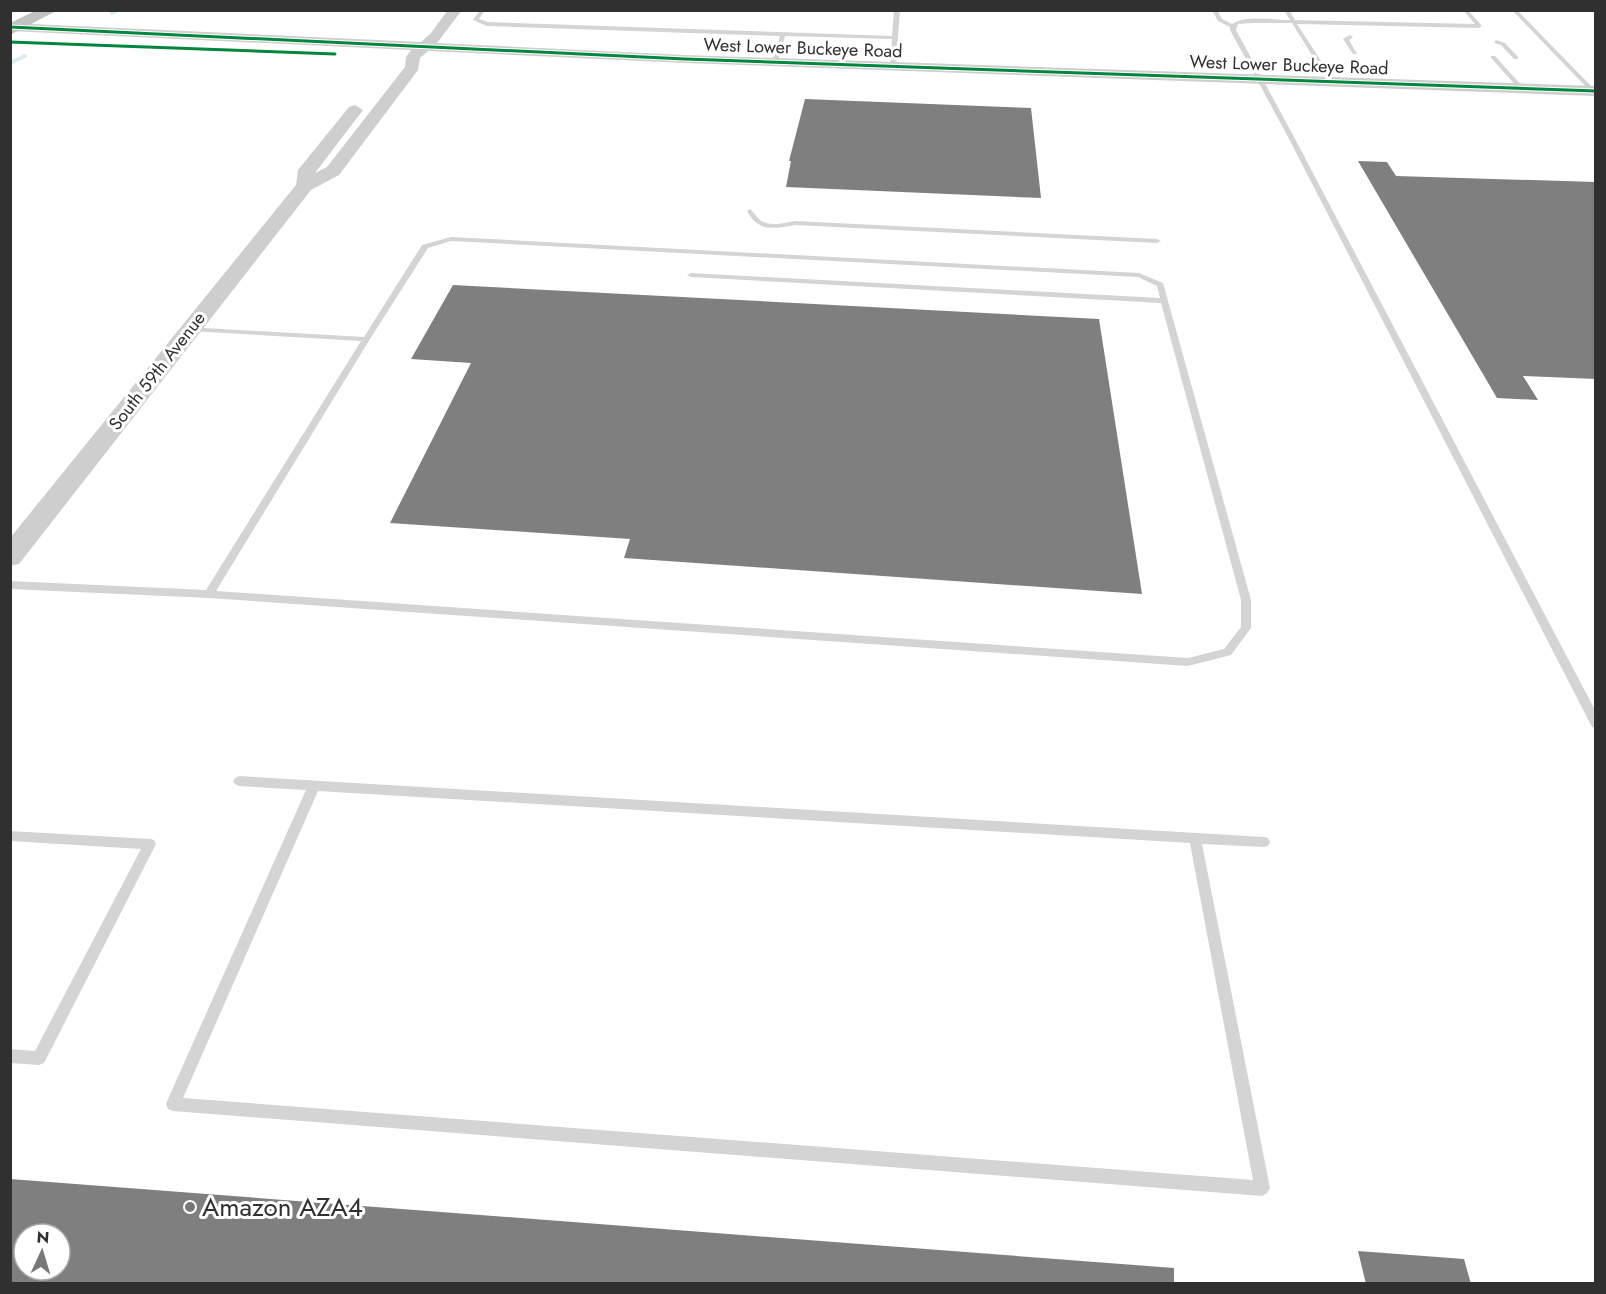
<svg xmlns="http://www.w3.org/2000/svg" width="1606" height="1294" viewBox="0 0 1606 1294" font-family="Jost,sans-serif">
	<rect width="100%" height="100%" fill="#fff"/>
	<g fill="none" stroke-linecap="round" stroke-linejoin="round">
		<!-- stream -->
		<path stroke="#d9ecf0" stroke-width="4" d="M112,13l6,-3
			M10,63l15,-7"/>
	</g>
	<!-- building -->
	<path fill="#7f7f7f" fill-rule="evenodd" d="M805,99l226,9 10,90 -255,-11 5,-26h-2z
		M1358,161l29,1 9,14 200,6v197l-73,-3 15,24 -41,-2z
		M453,285l646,34 43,275 -518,-36 6,-19 -240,-16 81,-160 -60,-4z
		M10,1179l1164,89v16h-1164zM24,1234h36v36h-36z
		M1358,1251l106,8 7,25h-105z"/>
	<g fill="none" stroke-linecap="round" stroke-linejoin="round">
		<!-- service -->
		<path fill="#d4d4d4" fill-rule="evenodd" d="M480,10h5l-6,9 9,3 404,14 2,-26h6l-4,56 -3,2 -3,-2 2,-27 -107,-3 -7,25 -3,2 -3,-2 8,-25 -293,-10 -14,-6z
			M1212,10h5l5,9 10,5c15,-9 41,-4 58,-4l-6,-10h5l6,10 180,4 -12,-14h5l14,16 -3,2 -182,-4 37,57 -3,2 -3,-2 -36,-58h-40l-14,1 -2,6 57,105 303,577v16l-4,-1 -305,-592 -57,-105v-3l-12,-6z
			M1512,10h5l78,80v2h-4z
			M1593,10h3v2z
			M1350,35l3,2 -4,3 8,14h-4l-10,-15z
			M1496,40l9,3 13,14v2h-4l-13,-14 -7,-2z
			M1491,56h4l28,31v2h-4l-28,-31z
			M750,209c4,3 6,8 10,11 10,7 24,3 35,1l362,18 4,2 -4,2 -362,-18c-21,4 -37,7 -48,-14z
			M451,237l688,36 24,10 88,317v28l-20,27 -43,11 -979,-68 -199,-9v-8l196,9 155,-249 -171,-10 -4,-2 1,-2 177,10 58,-92zM451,241l687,36 19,9 3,12 -469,-25 -4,2 4,2 470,26 80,297v27l-17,22 -36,9 -972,-67 154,-252 58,-91z
			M239,776l1025,61 4,1 2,4 -2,4 -4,1 -62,-3 68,344 -3,5 -5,3 -1089,-85 -5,-2 -2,-5 2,-5 138,-309 -67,-4 -4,-2 -2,-3 2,-3zM318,791l872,52 63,337 -1070,-82z
			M10,831l140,8 4,1 2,4 -112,219 -5,2 -29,-2v-14l25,2 106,-202 -131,-8z"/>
		<!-- secondary -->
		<path fill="#cecece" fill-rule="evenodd" d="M448,10h14l-25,33 248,12 911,31v10l-911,-33 -257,-12 -8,7 -2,12 -79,105 -28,15 -292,374 -9,2v-28l286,-353 2,-15 51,-63 6,-2 8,5 -48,63 12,-6 78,-100 1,-10 5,-7 -401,-19v-8l411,19 10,-9z"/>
		<!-- motorway -->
		<path fill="#c2c2c2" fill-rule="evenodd" d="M37,10h21l-48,25v-12z"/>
		<defs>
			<path id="cycleway" d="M10,27l675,32 911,32
				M10,42l325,12"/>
		</defs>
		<!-- cycleway casing -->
		<use href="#cycleway" stroke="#fff" stroke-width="5"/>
		<!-- cycleway -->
		<use href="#cycleway" stroke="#00873e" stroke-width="3"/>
	</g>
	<!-- markers -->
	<circle fill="#787878" stroke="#fff" stroke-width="2" cx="190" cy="1207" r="6"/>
	<g text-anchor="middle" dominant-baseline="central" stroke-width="6" stroke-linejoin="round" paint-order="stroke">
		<!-- far-street labels -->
		<g font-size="18" fill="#303030" stroke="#fff">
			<text transform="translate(803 48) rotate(2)">West Lower Buckeye Road</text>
			<text transform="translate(1289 65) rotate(2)">West Lower Buckeye Road</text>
			<text transform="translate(157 371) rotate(-52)">South 59th Avenue</text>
		</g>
		<!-- near-poi labels -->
		<g font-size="26" fill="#303030" stroke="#fff" text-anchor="start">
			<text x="202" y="1207">Amazon AZA4</text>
		</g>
	</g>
	<!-- border -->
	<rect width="1606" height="1294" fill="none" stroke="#303030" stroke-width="24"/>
	<!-- north arrow -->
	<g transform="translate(42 1252) rotate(4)"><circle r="28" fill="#ffffff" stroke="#acacac" stroke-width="1.5"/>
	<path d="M0-4.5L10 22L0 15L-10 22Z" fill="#787878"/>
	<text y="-9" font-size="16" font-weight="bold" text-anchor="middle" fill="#303030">N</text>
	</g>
</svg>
